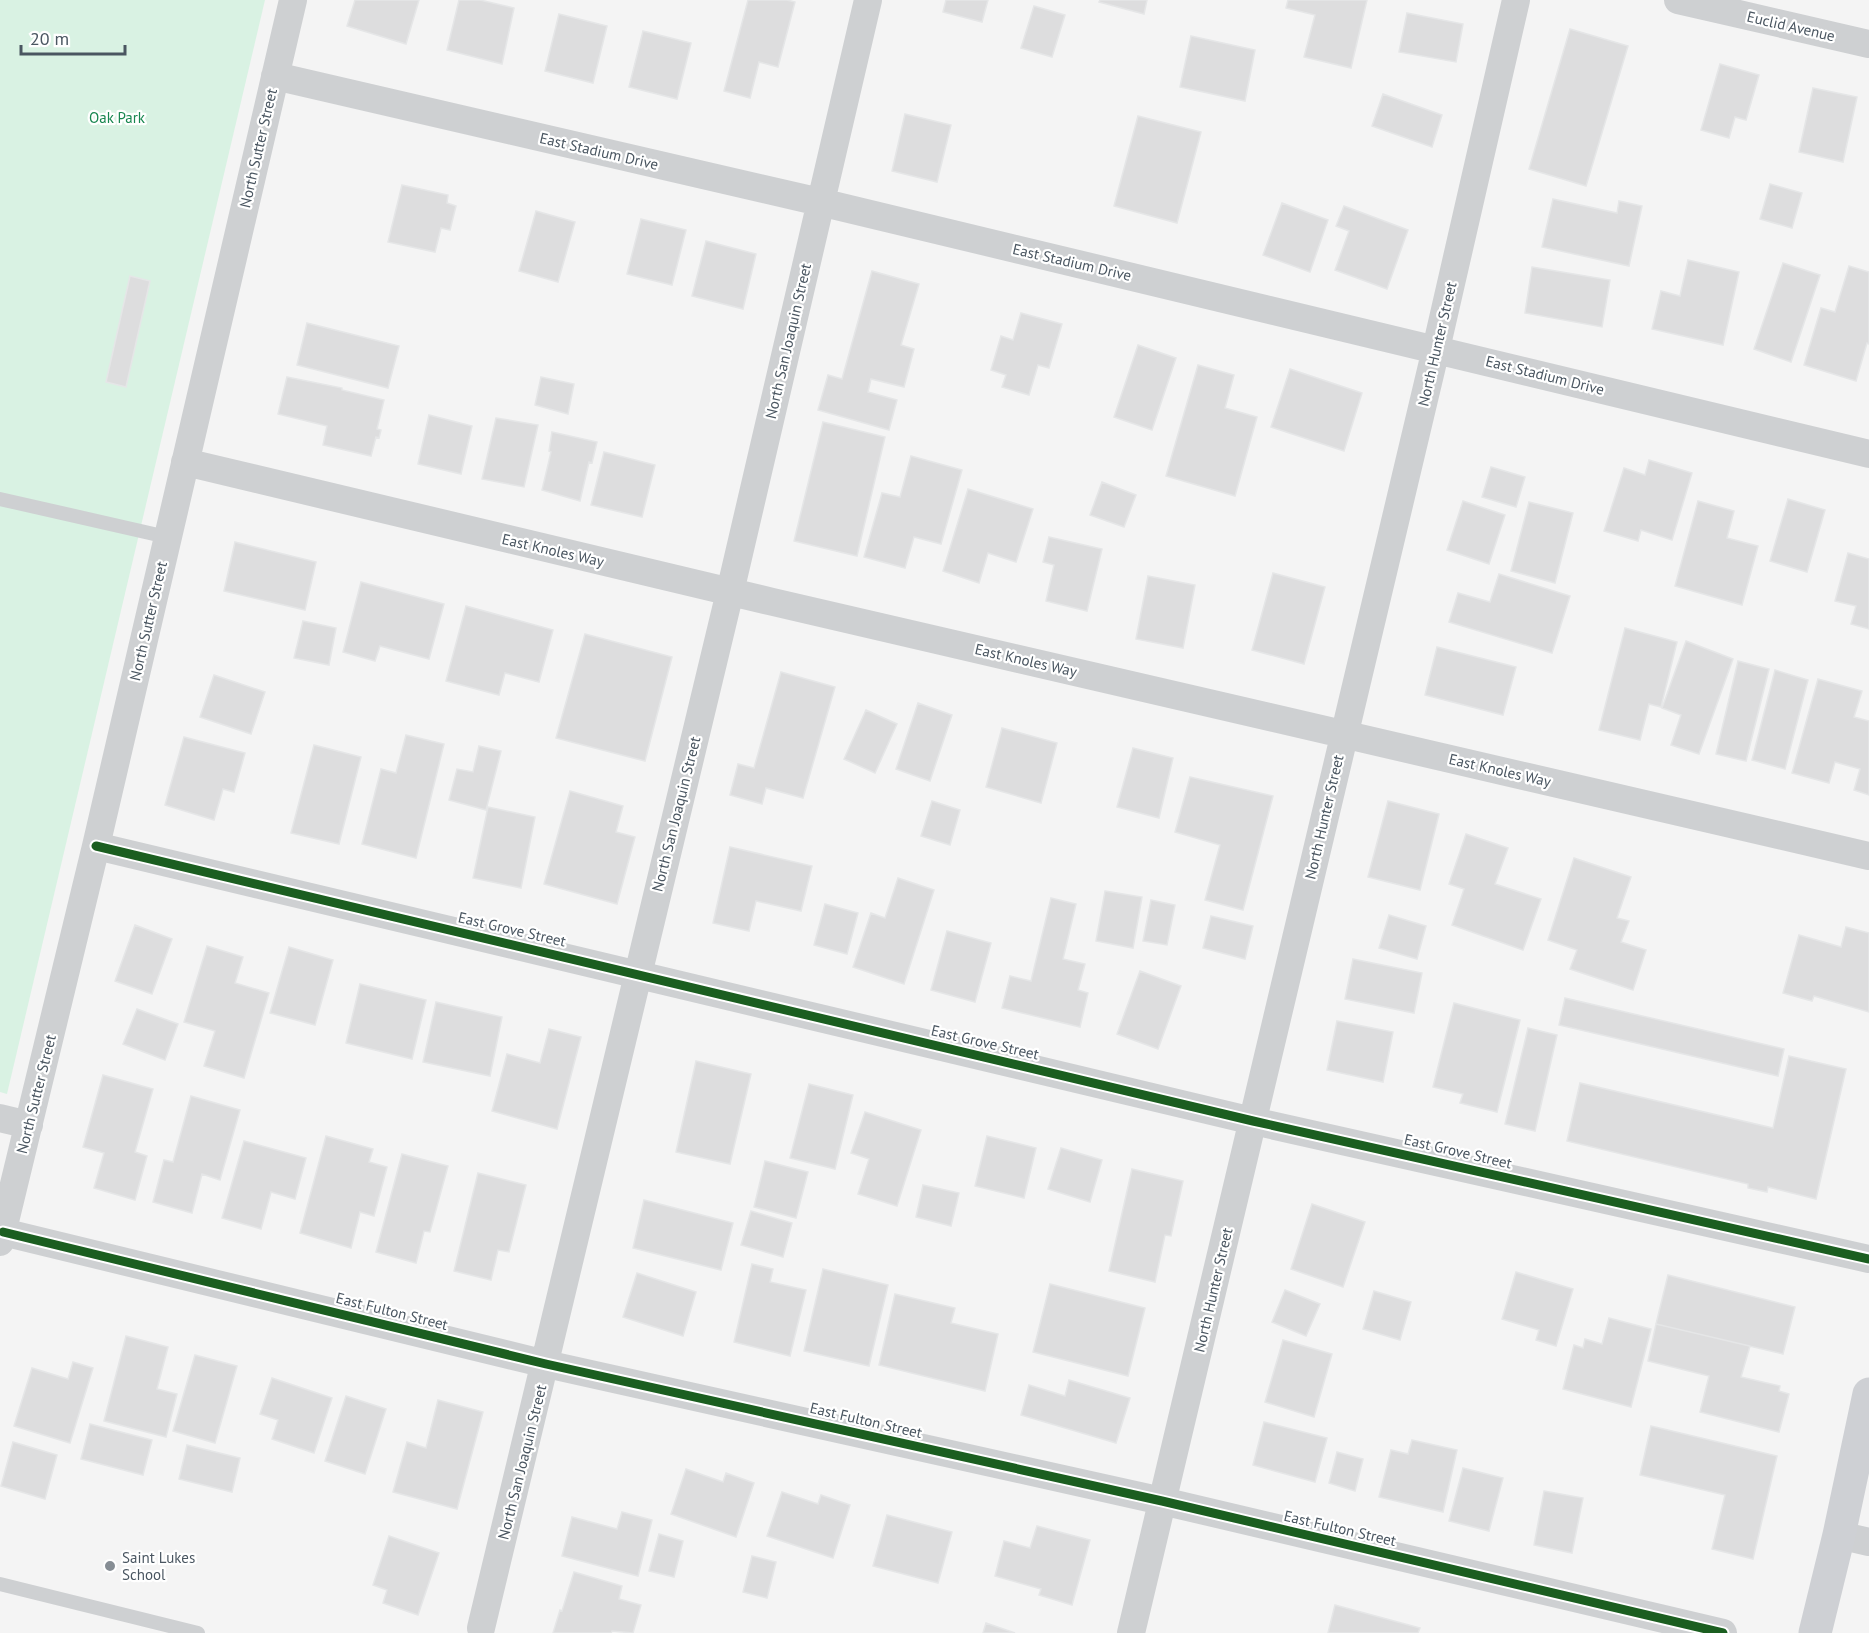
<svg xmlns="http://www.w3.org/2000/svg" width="1869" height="1633" viewBox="0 0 1869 1633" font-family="'PT Sans',sans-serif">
	<rect width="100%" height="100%" fill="#f4f4f4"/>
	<!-- green -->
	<path fill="#d9f2e3" d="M0,0h265l-258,1094 -7,-2z"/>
	<!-- building -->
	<path fill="#ddddde" stroke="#e5e6e7" stroke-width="1.5" d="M355,0h64l-13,44 -59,-18z
		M459,0h21l34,8 -12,56 -55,-14z
		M748,0h39l8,2 -17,65 -19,-5 -9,36 -26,-7z
		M946,0h42l-6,22 -39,-10z
		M1100,0h47l-3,14 -45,-12z
		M1288,0h79l-16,68 -47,-11 11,-42 -29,-7z
		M1034,6l31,9 -13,42 -31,-9z
		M1407,13l56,11 -7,38 -57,-10z
		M559,14l48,12 -14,57 -48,-12z
		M1570,29l58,17 -42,140 -57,-17z
		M643,31l48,12 -14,56 -48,-12z
		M1191,36l64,14 -10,51 -65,-14z
		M1720,64l39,11 -13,45 -11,-3 -6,21 -28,-8z
		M1813,88l44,9 -14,65 -44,-10z
		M1383,94l59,21 -10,32 -60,-21z
		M905,114l46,11 -14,57 -45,-11z
		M1138,116l63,16 -24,91 -63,-17z
		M1770,184l32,9 -10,35 -32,-9z
		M402,185l46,10 -1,8 9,3 -6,24 -9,-2 -6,24 -47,-10z
		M1553,199l64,14 2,-12 23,5 -13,60 -87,-19z
		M1282,203l46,17 -18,52 -47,-17z
		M1344,206l64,24 -21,59 -52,-19 14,-39 -13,-5z
		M536,211l39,11 -17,60 -39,-11z
		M641,219l45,11 -14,55 -45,-11z
		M706,241l50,13 -13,55 -51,-13z
		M1688,260l51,12 -16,73 -71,-16 9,-38 19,5z
		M1783,263l37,12 -29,87 -37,-13z
		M1849,266l20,6v72l-2,-1 -11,38 -52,-16 17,-57 14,4z
		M1532,267l78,13 -8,47 -77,-14z
		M872,271l47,13 -18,61 13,4 -10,38 -33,-8 -3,13 29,8 -8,30 -71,-20 10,-35 14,4z
		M130,276l20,5 -24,106 -20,-5z
		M1021,313l41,11 -13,44 -11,-3 -9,30 -27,-8 4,-12 -15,-5 10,-34 12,4z
		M307,323l92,23 -11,42 -91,-23z
		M1138,345l38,13 -24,72 -38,-13z
		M1198,365l36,10 -9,33 32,9 -22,79 -69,-20z
		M1290,369l72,24 -18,58 -73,-24z
		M287,377l55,11v2l42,10 -7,29 4,1 -2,8 -3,-1 -5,19 -48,-11 4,-19 -49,-12z
		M541,377l33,7 -6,30 -33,-9z
		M429,415l43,11 -11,48 -43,-10z
		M496,418l42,7 -14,62 -42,-8z
		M823,422l62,15 -28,119 -63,-15z
		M552,432l45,10 -5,21 -3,-1 -9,39 -38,-11 9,-38 -2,-1z
		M604,452l51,13 -13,52 -51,-12z
		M911,456l51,14 -21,74 -27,-7 -9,31 -41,-11 18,-64 18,4z
		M1649,460l43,13 -20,67 -31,-10 -3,11 -34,-10 20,-63 21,7z
		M1491,467l34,10 -9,30 -34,-10z
		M1102,482l34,13 -12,32 -34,-12z
		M968,489l65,20 -17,53 -28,-9 -9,30 -36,-12z
		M1788,499l37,11 -18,62 -37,-11z
		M1463,501l42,14 -16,49 -42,-14z
		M1698,501l36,10 -7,27 31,8 -16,59 -67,-19z
		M1529,502l44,11 -18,70 -44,-12z
		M1049,537l53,12 -15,62 -41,-10 8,-36 -11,-3z
		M235,542l81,20 -11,48 -81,-19z
		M1848,553l21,6v70l-18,-5 5,-18 -21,-5z
		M1273,573l52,14 -21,77 -52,-14z
		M1499,574l71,22 -18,57 -103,-31 9,-29 32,9z
		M1148,576l47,9 -12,63 -47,-9z
		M361,582l83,22 -15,55 -49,-13 -5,15 -32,-9z
		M466,606l87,24 -14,52 -34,-9 -6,22 -53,-14z
		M303,621l33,7 -7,37 -35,-7z
		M1625,628l52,14 -16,65 -12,-3 -9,36 -41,-10z
		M585,634l87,23 -27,104 -89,-23z
		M1686,641l47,18 -34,95 -28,-9 10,-30 -19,-7z
		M1437,647l79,20 -13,48 -78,-20z
		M1738,661l31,8 -23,92 -30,-7z
		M1775,670l33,10 -23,89 -33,-9z
		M781,672l54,15 -32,111 -37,-10 -4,16 -32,-9 8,-31 16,4z
		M214,675l51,17 -14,42 -51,-17z
		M1818,679l44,12 -8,26 15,4v74l-15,-5 6,-21 -25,-7 -6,21 -37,-10z
		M918,703l34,12 -22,66 -34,-12z
		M866,710l31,14 -22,49 -31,-14z
		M1002,728l55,15 -16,60 -55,-16z
		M406,735l38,9 -28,114 -54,-14 19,-75 15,4z
		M184,737l61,16 -11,39 -11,-3 -9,31 -49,-15z
		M314,745l47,12 -22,87 -48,-11z
		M479,746l22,5 -15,59 -37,-10 8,-31 16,3z
		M1133,748l40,10 -14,60 -42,-11z
		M1190,777l83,19 -30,114 -38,-10 15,-55 -45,-13z
		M570,791l53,15 -7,26 19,5 -18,67 -73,-20z
		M932,801l28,9 -10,35 -29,-9z
		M1388,801l51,13 -19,76 -52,-13z
		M488,807l47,10 -14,71 -48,-10z
		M1466,834l42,14 -13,36 46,15 -18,51 -71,-25 12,-36 -15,-5z
		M730,847l82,19 -11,45 -45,-10 -7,30 -36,-8z
		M1574,858l57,19 -14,41 12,3 -8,21 25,8 -13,40 -63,-21 7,-19 -29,-10z
		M898,878l36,12 -30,94 -51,-17 18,-54 14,5z
		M1105,891l37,6 -9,51 -37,-7z
		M1051,898l25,6 -13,55 22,5 -7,26 10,3 -8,34 -78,-19 8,-32 21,5z
		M1151,900l24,5 -8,40 -24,-4z
		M825,904l33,9 -11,41 -33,-9z
		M1389,915l37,11 -9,33 -38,-11z
		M1211,916l42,10 -8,33 -42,-11z
		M135,925l37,14 -20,55 -37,-13z
		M1846,927l23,6v79l-55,-16 -2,5 -29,-8 16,-58 42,12z
		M947,931l44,12 -16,59 -44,-12z
		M207,946l36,11 -8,26 34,10 -25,85 -40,-12 11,-35 -31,-9z
		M289,947l44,13 -18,65 -45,-12z
		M1353,959l69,14 -8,40 -69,-14z
		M1140,971l41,15 -23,63 -41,-15z
		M360,984l66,16 -14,59 -66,-16z
		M1565,998l219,51 -6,27 -219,-51z
		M436,1002l66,15 -12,59 -67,-14z
		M1454,1003l66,17 -23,92 -37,-9 3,-9 -30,-7z
		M137,1009l41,15 -13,36 -42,-16z
		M1337,1021l56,11 -10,50 -56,-12z
		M1528,1028l29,7 -22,96 -30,-7z
		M549,1029l32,8 -24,92 -65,-18 15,-57 33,9z
		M1789,1056l57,13 -30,130 -48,-12 -1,5 -19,-4v-4l-181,-43 13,-58 193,45z
		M696,1061l55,13 -21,90 -54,-12z
		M103,1075l50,14 -18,63 12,4 -12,44 -41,-12 10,-35 -21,-6z
		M809,1084l44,11 -18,74 -45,-11z
		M191,1096l49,14 -20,70 -18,-6 -10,39 -39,-11 11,-42 9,2z
		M865,1112l56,18 -24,76 -39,-12 11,-35 -18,-6z
		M326,1136l47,13 -4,13 18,5 -13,49 -14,-4 -9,36 -51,-15z
		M987,1136l49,12 -12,50 -49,-12z
		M244,1141l62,17 -11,41 -24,-7 -10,37 -39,-11z
		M1061,1148l41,12 -12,42 -42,-13z
		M402,1154l46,12 -18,66 -6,-1 -8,32 -40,-11z
		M765,1161l43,11 -12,46 -42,-11z
		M1132,1169l51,12 -12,55 -6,-1 -10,47 -46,-11z
		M478,1173l48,12 -17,67 -11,-2 -7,30 -37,-9z
		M923,1185l36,8 -8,33 -35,-9z
		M644,1200l89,23 -12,47 -88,-22z
		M1312,1204l53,18 -22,65 -52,-18z
		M751,1211l41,12 -9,34 -42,-12z
		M752,1264l21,5 -3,13 36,8 -16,66 -56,-14z
		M823,1269l65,16 -19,81 -65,-15z
		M1516,1272l57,17 -17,57 -20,-6 3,-10 -37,-11z
		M637,1273l59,19 -13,44 -60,-19z
		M1668,1275l127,32 -12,47 -127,-30z
		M1050,1284l95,24 -17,68 -95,-24z
		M1285,1290l35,14 -14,32 -34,-14z
		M1374,1291l37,11 -11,38 -37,-11z
		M895,1294l60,14 -4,15 47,11 -13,57 -106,-26z
		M1609,1318l42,11 -20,78 -68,-18 11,-44 9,3 2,-9 17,5z
		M1656,1324l94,22 -9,31 39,9 -1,5 10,3 -10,38 -79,-20 9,-36 -61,-15z
		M126,1336l42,11 -11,42 20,5 -11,43 -62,-16z
		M1283,1340l49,14 -18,63 -49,-15z
		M195,1355l42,11 -22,77 -42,-12z
		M73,1362l20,6 -23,75 -56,-17 18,-58 36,11z
		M272,1378l60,20 -18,55 -42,-14 6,-19 -18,-6z
		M1069,1380l61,18 -14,45 -95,-28 8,-30 36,11z
		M346,1396l40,13 -21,65 -40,-13z
		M438,1400l45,12 -26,97 -64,-17 14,-50 19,6z
		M1264,1422l63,16 -12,44 -62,-17z
		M90,1424l62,16 -9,35 -62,-16z
		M1651,1426l126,30 -24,103 -41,-10 13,-54 -85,-20z
		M1412,1440l45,10 -14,62 -64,-15 12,-47 17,4z
		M13,1442l44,13 -12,44 -44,-13z
		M187,1445l53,13 -8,34 -53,-13z
		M1337,1452l26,7 -8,32 -26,-8z
		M1463,1468l40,10 -14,53 -40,-10z
		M686,1469l37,13 3,-9 28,10 -18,54 -65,-23z
		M1544,1491l39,7 -11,55 -38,-8z
		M782,1492l36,12 3,-9 29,10 -17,53 -66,-22z
		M622,1512l30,8 -14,56 -76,-20 10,-39 45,12z
		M887,1515l65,17 -14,51 -65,-17z
		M1037,1526l53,14 -18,65 -33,-10 2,-6 -46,-13 9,-35 26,7z
		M659,1534l24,7 -9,36 -25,-6z
		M389,1536l50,17 -21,62 -35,-12 4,-13 -14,-5z
		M752,1556l24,6 -9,36 -24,-6z
		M574,1572l48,14 -3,13 22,6 -8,28 -21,-2 -1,2h-58l7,-23 2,1z
		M1335,1605l85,23 -2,5h-90z
		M986,1623l29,10h-32z"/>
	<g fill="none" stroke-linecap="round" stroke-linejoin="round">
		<!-- lane -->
		<path stroke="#ced0d2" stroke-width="14" d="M0,499l167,38
			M0,1584l198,49"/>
		<!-- street -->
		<path stroke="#ced0d2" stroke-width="28" d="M1678,0l191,44
			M275,76l545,126 1049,252
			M185,462l588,140 1096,254
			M96,846l1157,275 616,138
			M0,1118l29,7
			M3,1232l543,132 616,137 561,132
			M0,1242l96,-396 197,-846
			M1839,1535l30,7
			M481,1628l249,-1036 138,-592
			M1131,1633l305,-1284 80,-349"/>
		<!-- secondary -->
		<path stroke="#ced0d4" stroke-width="33" d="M1815,1633l24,-98 30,-141"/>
		<defs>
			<path id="cycleway" d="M96,846l1157,275 616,138
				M3,1232l543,132 616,137 561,132"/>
		</defs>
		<!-- cycleway casing -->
		<use href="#cycleway" stroke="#fff" stroke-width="13"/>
		<!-- cycleway -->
		<use href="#cycleway" stroke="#1b5e20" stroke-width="9"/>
	</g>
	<!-- markers -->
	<circle fill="#868d94" stroke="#fff" stroke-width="2" cx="110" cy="1566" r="6"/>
	<g text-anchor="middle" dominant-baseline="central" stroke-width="4.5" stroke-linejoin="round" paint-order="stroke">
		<!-- street labels -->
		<g font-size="15" fill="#4a5661" stroke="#fff">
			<text transform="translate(1791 26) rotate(13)">Euclid Avenue</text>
			<text transform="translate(258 148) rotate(-77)">North Sutter Street</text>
			<text transform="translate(599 151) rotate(13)">East Stadium Drive</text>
			<text transform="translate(1072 262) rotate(13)">East Stadium Drive</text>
			<text transform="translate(788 341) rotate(-77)">North San Joaquin Street</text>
			<text transform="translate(1437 344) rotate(-77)">North Hunter Street</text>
			<text transform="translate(1545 375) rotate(14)">East Stadium Drive</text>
			<text transform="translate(553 550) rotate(13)">East Knoles Way</text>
			<text transform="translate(148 621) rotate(-77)">North Sutter Street</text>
			<text transform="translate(1026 660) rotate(13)">East Knoles Way</text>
			<text transform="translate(1500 770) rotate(13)">East Knoles Way</text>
			<text transform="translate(676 814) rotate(-76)">North San Joaquin Street</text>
			<text transform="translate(1324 817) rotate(-77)">North Hunter Street</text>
			<text transform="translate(512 929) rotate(13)">East Grove Street</text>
			<text transform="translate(985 1042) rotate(13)">East Grove Street</text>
			<text transform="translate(36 1094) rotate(-76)">North Sutter Street</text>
			<text transform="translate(1458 1151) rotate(13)">East Grove Street</text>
			<text transform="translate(1213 1290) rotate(-77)">North Hunter Street</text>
			<text transform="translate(392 1311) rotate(14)">East Fulton Street</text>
			<text transform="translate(866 1420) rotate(13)">East Fulton Street</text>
			<text transform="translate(522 1462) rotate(-76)">North San Joaquin Street</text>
			<text transform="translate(1340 1528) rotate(13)">East Fulton Street</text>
		</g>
		<!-- park labels -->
		<g font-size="15" fill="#17864f" stroke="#fff">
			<text x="117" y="117">Oak Park</text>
		</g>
		<!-- poi labels -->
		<g font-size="15" fill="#4a5661" stroke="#fff" text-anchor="start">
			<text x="122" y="1557">Saint Lukes<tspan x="122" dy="17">School</tspan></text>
		</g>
	</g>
	<!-- scale -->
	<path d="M21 45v9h104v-9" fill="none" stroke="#4a5661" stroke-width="3"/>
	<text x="30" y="45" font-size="18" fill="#4a5661" stroke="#ffffff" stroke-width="4.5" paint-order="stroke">20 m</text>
</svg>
